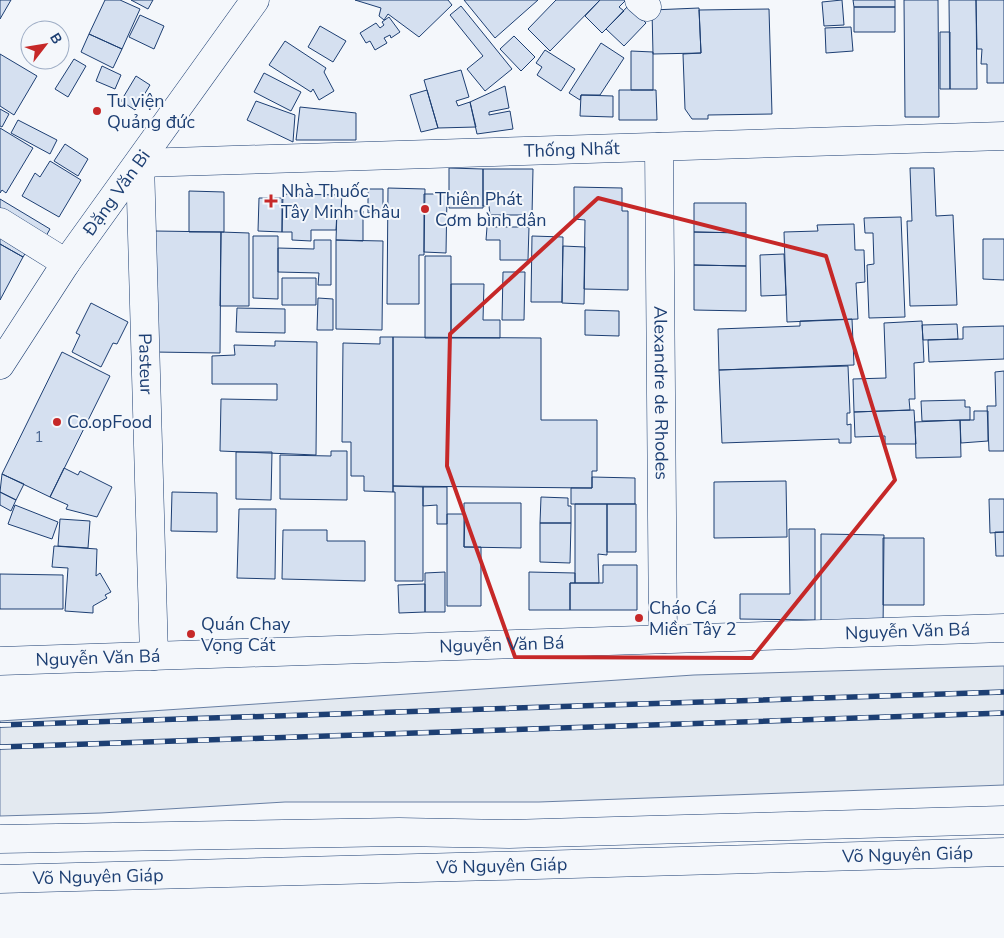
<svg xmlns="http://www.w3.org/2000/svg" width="1004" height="938" viewBox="0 0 1004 938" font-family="'Nunito Sans',sans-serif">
	<rect width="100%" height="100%" fill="#f4f7fb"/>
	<!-- green -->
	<path fill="#e3e9f0" stroke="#687fa3" d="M1004,666v119l-465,17h-254l-184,11 -101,3v-95l694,-46z"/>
	<!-- building -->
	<path fill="#d5e0f0" stroke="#1d3f73" d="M0,0h11l-11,19z
		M105,0h15l20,9 -18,40 -33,-15z
		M131,0h22l-5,9z
		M355,0h93l4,5 -33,32 -31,-23 -4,6 -5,-4 2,-8z
		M464,0h74l-43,38z
		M556,0h44l-50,51 -22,-22z
		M600,0h26l-7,7 5,4 -22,22 -17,-17z
		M842,0l2,25 -20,1 -2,-24z
		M853,0h42v7h-41z
		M904,0h34l1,117h-34z
		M949,0h27l1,89h-27z
		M976,0h28v83h-17v-19h-6l1,-15h-5z
		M629,5l17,18 -22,23 -18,-17z
		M461,6l51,63 -27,22 -18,-22 16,-13 -33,-41z
		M854,7h41v25h-41z
		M699,8l2,45 -48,1 -1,-44z
		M769,9l3,105 -64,1v4h-16l-7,-10 -2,-55 18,-1 -2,-43z
		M140,15l24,11 -10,23 -25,-12z
		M389,17l11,15 -9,6 -1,-3 -6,3 3,5 -12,7 -5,-9 -4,2 -6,-10 16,-10 4,5 4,-3 -2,-3z
		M320,26l26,15 -13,21 -25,-15z
		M851,27l2,24 -27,2 -1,-25z
		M940,32h10v57h-10z
		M89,34l33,15 -9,19 -32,-16z
		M514,36l21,21 -14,14 -21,-22z
		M285,41l41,27 -2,4 10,19 -15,9 -6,-11 -2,3 -42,-27z
		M601,43l23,15 -24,37h-19l-1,5 -11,-7z
		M545,50l30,19 -14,22 -24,-16 5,-8 -6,-4z
		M631,51l22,1v38h-22z
		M0,54l37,22 -23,39 -14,-9z
		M74,59l12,7 -18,31 -13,-8z
		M102,66l19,9 -6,14 -19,-8z
		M461,70l8,27 -13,4 2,5 12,-4 6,25 -38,1 -14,-48z
		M264,73l37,19 -10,19 -37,-19z
		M136,76l14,9 -15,25 -14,-9z
		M505,86l4,22 -20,4v3l21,-4 3,18 -36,5 -7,-32z
		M427,90l11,38 -17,4 -11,-37z
		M619,90h37l1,30h-38z
		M581,95l32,1v21l-33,-1z
		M256,101l39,14 -2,27 -46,-22z
		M300,107l56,6v27h-60z
		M0,109l9,5 -7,13 -2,-1z
		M18,120l39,20 -7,14 -39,-21z
		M0,128l33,20 -27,45 -4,-3 -2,3z
		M65,144l23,15 -10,17 -24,-15z
		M50,161l31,19 -22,37 -37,-21 13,-23 5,4z
		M449,168l34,1v39h-34z
		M910,168h24l2,48 17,-1 4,90 -47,1 -3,-85h5z
		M483,169h50l-1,46h-42l-1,-9h-6z
		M574,187l48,1v23h6v79l-44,-1 1,-69 -11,-1z
		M388,188l37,1 -1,63v3h-5v49h-32z
		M368,189h15v24h-15z
		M189,191l35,1v40h-35z
		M283,194l59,1 -1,16h-4l-1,19h-25v11l-19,-1v-8h-10z
		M424,194h23l-1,59 -22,-1z
		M259,198h23v34l-24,-1z
		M0,199l50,30 -8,14 -42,-25z
		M694,203h52v30l-52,-1z
		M337,211h26v30l-27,-1z
		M901,217l4,100 -36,1 -2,-53 7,-1 -1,-31h-8l-1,-15z
		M854,224l1,26h9l1,32 -9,1 2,36 -71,3 -3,-90 34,-1 -1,-6z
		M487,227h42l-1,33h-28v-20h-14z
		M0,229l30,17 -7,11 -23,-13z
		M155,231l66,1 -1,121 -66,-1z
		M221,232l28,1v73h-29z
		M694,232l52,1v33l-52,-1z
		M253,236h25v63l-25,-1z
		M532,236l31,1 -1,65h-31z
		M983,239h21v41l-21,-1z
		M314,240h17v45h-13l1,-12 -41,-1v-24l36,1z
		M336,240l47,1 -1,89 -46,-1z
		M0,244l23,13 -23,43z
		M563,246l22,1 -1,57 -22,-1z
		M784,254l2,41 -25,1 -1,-41z
		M425,256h26v82h-26z
		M694,265l52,1v45l-52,-1z
		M503,272h22l-1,48h-22z
		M282,278h34v27h-34z
		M451,284h33l-1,36h17v18h-49z
		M318,298l15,1v31h-16z
		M91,303l37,19 -11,22 -4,-1 -12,24 -29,-15 8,-17 -4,-2z
		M237,308l48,1v24l-49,-1z
		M585,310l34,1v25l-34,-1z
		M852,319l2,46 -135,5 -1,-41 82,-3v-5z
		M922,321l2,41 -10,1 1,36h-6l1,11 -56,2 -1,-33 33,-1 -2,-55z
		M957,324l1,15 -35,1 -1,-15z
		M1004,326v33l-75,3 -1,-22 35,-1v-12z
		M380,337h13v155l-29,-1v-15h-13v-34h-9l1,-99 37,1z
		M393,337l148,1v82h56v51h-5v17l-199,-2z
		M275,341l42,1 -1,113 -96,-4 1,-52 56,1v-16h-65v-28l23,-1 -1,-10 41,1z
		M62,352l48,24 -60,121 -48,-23z
		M848,366l2,47h-3v12l4,-1v19h-12v-4l-117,4 -3,-73z
		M1004,371v80h-15l-2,-45h9l-1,-34z
		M965,400v7h5v13l-48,1 -1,-20z
		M914,410l2,34h-31v-8l-30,1 -1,-25z
		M974,411h14v30l-27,2 -1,-23h14z
		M960,420l1,37 -45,1 -1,-36z
		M331,451h16v49l-67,-1v-44l51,1z
		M236,452h36l-1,48 -35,-1z
		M64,468l14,7 2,-4 32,16 -15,30 -31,-8 2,-4 -18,-8z
		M2,474l22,10 -8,16 -16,-8z
		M592,477l43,1v26h-64v-16h21z
		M786,481l1,56 -73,1v-56z
		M393,486l30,1v94h-28v-89h-2z
		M423,487h24v37h-10v-19l-14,1z
		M0,492l16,8 -5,11 -11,-6z
		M172,492l45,1v39l-46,-1z
		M541,497l27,1v8h3v17h-31z
		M989,499h15v33l-14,1z
		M464,503h57v45l-57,-1z
		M575,504h32v51l-9,-1 1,29h-24z
		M607,504h29v48h-29z
		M15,505l43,17 -6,17 -44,-15z
		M239,509h37l-1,70 -38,-1z
		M447,514h18l-1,33h17v59h-34z
		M60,519l30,2 -2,27 -30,-2z
		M540,523h31l-1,40 -30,-1z
		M789,529h26v91l-75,-1v-25h50z
		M283,530h44v11h38v40l-83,-2z
		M995,532h9v24h-8z
		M821,534l63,1 -1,94 -62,-1z
		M883,538h41v67h-41z
		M54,546l43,3 -1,27 4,-3 11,19 -6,3 2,3 -14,8v7l-28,-2 3,-43 -16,-1z
		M603,565h34v45h-67v-27h33z
		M445,572v40h-20v-39z
		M529,572l46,1v10h-5v27h-41z
		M0,574l63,1v34h-63z
		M425,584v28l-26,1 -1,-28z"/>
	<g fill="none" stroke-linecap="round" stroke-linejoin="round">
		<defs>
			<g id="minor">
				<path d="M639,0l8,7"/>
				<path id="s1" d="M659,147l4,492"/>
				<path id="s2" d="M140,163l14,493"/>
				<path d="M0,222l66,41"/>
			</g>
			<g id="tertiary">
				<path id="s3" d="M140,163l864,-27"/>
			</g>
			<g id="secondary">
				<path id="s4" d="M0,365l66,-102 189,-263"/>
				<path id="s5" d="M0,661l1004,-33"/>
			</g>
			<g id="trunk">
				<path d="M0,839l399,-7 110,2 495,-14"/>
				<path id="s6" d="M0,879c335,-8 669,-18 1004,-27"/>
			</g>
		</defs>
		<!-- minor casing -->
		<use href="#minor" stroke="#1d3f73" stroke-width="29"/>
		<!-- tertiary casing -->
		<use href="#tertiary" stroke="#1d3f73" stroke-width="29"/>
		<!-- secondary casing -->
		<use href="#secondary" stroke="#1d3f73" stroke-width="29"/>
		<!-- trunk casing -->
		<use href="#trunk" stroke="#1d3f73" stroke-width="29"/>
		<!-- minor -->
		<use href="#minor" stroke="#f4f7fb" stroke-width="28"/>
		<!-- tertiary -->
		<use href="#tertiary" stroke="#f4f7fb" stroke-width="28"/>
		<!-- secondary -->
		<use href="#secondary" stroke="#f4f7fb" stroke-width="28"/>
		<!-- trunk -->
		<use href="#trunk" stroke="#f4f7fb" stroke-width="28"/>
		<defs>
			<path id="rail" d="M0,725l1004,-33
				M0,747l1004,-34"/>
		</defs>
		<!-- rail casing -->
		<use href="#rail" stroke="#1d3f73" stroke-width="5.5"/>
		<!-- rail -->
		<use href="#rail" stroke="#f4f7fb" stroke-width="4" stroke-dasharray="11" stroke-linecap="butt"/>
	</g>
	<!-- marked area -->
	<path fill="none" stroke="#c62828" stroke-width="4" stroke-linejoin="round" d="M598,198l228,58 69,224 -143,178 -237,-1 -68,-191 3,-132z"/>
	<!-- markers -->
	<g fill="#c62828" stroke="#f4f7fb" stroke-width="2">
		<circle cx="97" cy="111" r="5"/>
		<path d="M268.5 193.5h5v5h5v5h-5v5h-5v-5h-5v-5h5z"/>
		<circle cx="425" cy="209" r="5"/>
		<circle cx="57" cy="422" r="5"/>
		<circle cx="639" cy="618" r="5"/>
		<circle cx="191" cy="634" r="5"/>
	</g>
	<g text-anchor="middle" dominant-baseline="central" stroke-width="4" stroke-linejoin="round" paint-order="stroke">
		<!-- number labels -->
		<g font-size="15" fill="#4b6792">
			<text x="39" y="437">1</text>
		</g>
		<!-- poi labels -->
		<g font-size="18" fill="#1d3f73" stroke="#f4f7fb" text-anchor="start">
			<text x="107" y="101">Tu viện<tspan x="107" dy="21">Quảng đức</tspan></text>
			<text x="281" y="191">Nhà Thuốc<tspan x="281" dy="21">Tây Minh Châu</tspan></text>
			<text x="435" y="199">Thiên Phát<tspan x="435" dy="21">Cơm bình dân</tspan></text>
			<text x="67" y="422">Co.opFood</text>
			<text x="649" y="608">Cháo Cá<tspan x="649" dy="21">Miền Tây 2</tspan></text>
			<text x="201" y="624">Quán Chay<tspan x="201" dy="21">Vọng Cát</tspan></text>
		</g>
		<!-- street labels -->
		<g font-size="18" fill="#1d3f73" stroke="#f4f7fb">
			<text stroke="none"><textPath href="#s3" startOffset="432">Thống Nhất</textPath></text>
			<text stroke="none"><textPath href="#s4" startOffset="208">Đặng Văn Bi</textPath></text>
			<text stroke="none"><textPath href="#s2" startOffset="201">Pasteur</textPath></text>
			<text stroke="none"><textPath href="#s1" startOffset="246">Alexandre de Rhodes</textPath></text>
			<text stroke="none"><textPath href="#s5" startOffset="908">Nguyễn Văn Bá</textPath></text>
			<text stroke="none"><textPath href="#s5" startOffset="502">Nguyễn Văn Bá</textPath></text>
			<text stroke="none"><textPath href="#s5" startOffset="98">Nguyễn Văn Bá</textPath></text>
			<text stroke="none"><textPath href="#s6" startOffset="908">Võ Nguyên Giáp</textPath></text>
			<text stroke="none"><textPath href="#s6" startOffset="502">Võ Nguyên Giáp</textPath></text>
			<text stroke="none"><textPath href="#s6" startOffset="98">Võ Nguyên Giáp</textPath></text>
		</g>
	</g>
	<!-- north arrow -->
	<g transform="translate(45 45) rotate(59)"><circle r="24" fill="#f4f7fb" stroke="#9eadc5"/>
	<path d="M0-4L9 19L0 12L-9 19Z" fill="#c62828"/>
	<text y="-8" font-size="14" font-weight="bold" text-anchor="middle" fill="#1d3f73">B</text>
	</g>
</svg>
